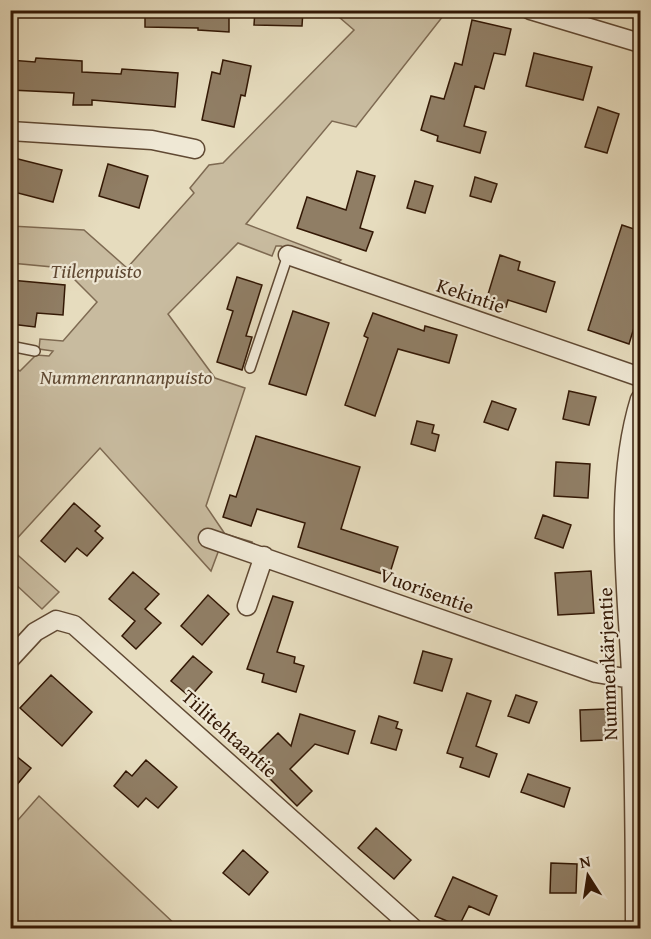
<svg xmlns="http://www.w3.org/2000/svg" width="651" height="939" viewBox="0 0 651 939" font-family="'Gentium Book Plus',serif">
	<rect width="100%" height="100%" fill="#e6dcbe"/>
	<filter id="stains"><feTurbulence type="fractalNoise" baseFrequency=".00333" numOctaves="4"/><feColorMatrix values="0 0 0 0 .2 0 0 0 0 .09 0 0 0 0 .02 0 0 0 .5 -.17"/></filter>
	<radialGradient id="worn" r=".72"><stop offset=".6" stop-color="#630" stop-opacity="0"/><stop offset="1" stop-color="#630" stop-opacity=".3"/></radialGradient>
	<!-- green -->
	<path fill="#c8bb9f" stroke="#7e6a52" stroke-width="1.5" d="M332,11h115l-91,116 -24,-6 -86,103 95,36 -6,5 -54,-19h-5l-4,10 -34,-13 -70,71 47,64 30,10 -39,118 19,28 27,8 -2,4 -27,-7 -12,32 -111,-123 -89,97 -1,-181 10,7 16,-16 13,1 4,-5 -14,-2 1,-10 23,2 34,-39 -34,-34 -52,-5v-37l73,4 43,38 67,-75 -4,-5 19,-23 14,-2 131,-133z
		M11,549l48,43 -17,17 -31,-29z
		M39,796l140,132h-168v-100z"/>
	<!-- building -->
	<path fill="#907e65" stroke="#331805" stroke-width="1.5" d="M145,10h84v22l-31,-2v-2l-53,-1z
		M255,10h48l-1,16 -48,-1z
		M472,20l39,9 -6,26 -11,-2 -10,36 -9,-3 -11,40 22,6 -6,21 -43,-12 1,-5 -17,-6 10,-34 13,3 11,-36 7,2z
		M534,53l58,14 -9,33 -57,-14z
		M36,58l46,3v11l39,2 1,-5 56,4 -3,34 -83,-7v5h-19l1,-12 -64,-3v-30l25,2z
		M223,60l28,6 -6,30 -4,-1 -7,32 -32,-7 10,-48 8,2z
		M598,107l21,7 -12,39 -22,-6z
		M10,157l52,13 -9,32 -43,-11z
		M108,164l40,12 -9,32 -40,-12z
		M357,171l18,5 -15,52 13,4 -7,19 -69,-23 10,-31 39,13z
		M475,177l22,7 -6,18 -21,-6z
		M415,181l18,5 -8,27 -18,-5z
		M622,225l18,6v77l-11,36 -41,-14z
		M500,255l20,7 -2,8 37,12 -9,30 -38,-12 -2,7 -20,-6z
		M237,277l25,8 -16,51 6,1 -10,33 -25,-8 16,-51 -6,-2z
		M10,280l55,5 -2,30 -26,-2 -2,14 -24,-3z
		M293,311l36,12 -23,72 -37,-11z
		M373,313l51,18 1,-5 32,9 -8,28 -51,-14 -23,67 -30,-11 23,-67 -4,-2z
		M569,391l27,6 -7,28 -26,-6z
		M492,401l24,8 -8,21 -24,-8z
		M417,421l17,4 -2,8 7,2 -4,16 -24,-7z
		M256,436l104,31 -19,62 57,18 -9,29 -91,-29 7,-24 -48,-14 -6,17 -28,-9 7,-22 6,2z
		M556,462l34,2 -2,34 -34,-2z
		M74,503l26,23 -5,5 8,7 -16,18 -10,-8 -12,14 -24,-21z
		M543,515l28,10 -8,23 -28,-10z
		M591,571l3,42 -36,2 -3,-42z
		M133,572l26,22 -14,15 16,14 -25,26 -14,-13 13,-15 -26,-22z
		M208,595l21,19 -27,31 -21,-19z
		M273,596l20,6 -16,50 18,5 -1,6 10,3 -8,26 -34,-10 2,-8 -17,-5z
		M423,651l29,8 -10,32 -28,-8z
		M193,656l19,16 -22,25 -19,-16z
		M51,675l41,37 -30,34 -42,-38z
		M467,693l24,8 -15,45 21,8 -8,23 -29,-10 3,-9 -16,-5z
		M516,695l21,7 -8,21 -21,-7z
		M606,709l1,31 -26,1 -1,-31z
		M300,714l55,17 -7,23 -33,-10 -25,25 22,22 -15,15 -46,-46 27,-27 13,13z
		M379,716l19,6 -2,6 6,2 -6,20 -25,-7z
		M10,751l21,17 -21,25z
		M146,760l31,27 -19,21 -12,-10 -8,9 -24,-21 12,-15 6,5z
		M528,774l42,14 -6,19 -43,-15z
		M376,828l35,32 -17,19 -36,-31z
		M243,850l25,22 -19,23 -26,-22z
		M551,863l26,1 -1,29h-26z
		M453,877l44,19 -8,19 -20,-9 -10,20 -24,-10z"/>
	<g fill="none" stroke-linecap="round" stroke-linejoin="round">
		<defs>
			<path id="service" d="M10,346l25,5
				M250,368l38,-113"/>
			<path id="minor" d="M530,10l110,33
				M10,131l142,9 43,9
				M288,255l352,122
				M208,538l388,135 35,6
				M247,606l17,-50
				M10,659l25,-27 21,-12 18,5 339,303
				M635,928c0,-84 -1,-169 -4,-254 -4,-90 -18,-187 9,-275"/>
		</defs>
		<!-- service casing -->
		<use href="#service" stroke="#604933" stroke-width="12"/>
		<!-- minor casing -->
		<use href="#minor" stroke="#604933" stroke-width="21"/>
		<!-- service -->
		<use href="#service" stroke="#efe8d5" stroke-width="9"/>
		<!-- minor -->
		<use href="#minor" stroke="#efe8d5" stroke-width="18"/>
	</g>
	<g text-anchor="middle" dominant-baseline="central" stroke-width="4.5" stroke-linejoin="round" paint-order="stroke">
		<!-- park labels -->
		<g font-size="20" font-style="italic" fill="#604933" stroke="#efe8d5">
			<text x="96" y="270">Tiilenpuisto</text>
			<text x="126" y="376">Nummenrannanpuisto</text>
		</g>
		<!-- street labels -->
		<g font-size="20" fill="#331805" stroke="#efe8d5">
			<text transform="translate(471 295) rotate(19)">Kekintie</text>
			<text transform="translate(427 590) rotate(20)">Vuorisentie</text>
			<text transform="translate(607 664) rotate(-92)">Nummenkärjentie</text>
			<text transform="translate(230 733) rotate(42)">Tiilitehtaantie</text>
		</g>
	</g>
	<!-- margin -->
	<rect width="651" height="939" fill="none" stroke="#e6dcbe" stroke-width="36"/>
	<rect x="12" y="12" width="627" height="915" fill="none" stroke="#331805" stroke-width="3"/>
	<rect x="18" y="18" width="615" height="903" fill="none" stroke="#331805" stroke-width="1.5"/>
	<!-- north arrow -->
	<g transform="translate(588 876) rotate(348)" stroke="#efe8d5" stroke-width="4.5" paint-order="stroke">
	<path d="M0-4.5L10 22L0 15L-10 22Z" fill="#331805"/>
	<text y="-9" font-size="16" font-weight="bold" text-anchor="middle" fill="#331805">N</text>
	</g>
	<rect width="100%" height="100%" filter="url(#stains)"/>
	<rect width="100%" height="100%" fill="url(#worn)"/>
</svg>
